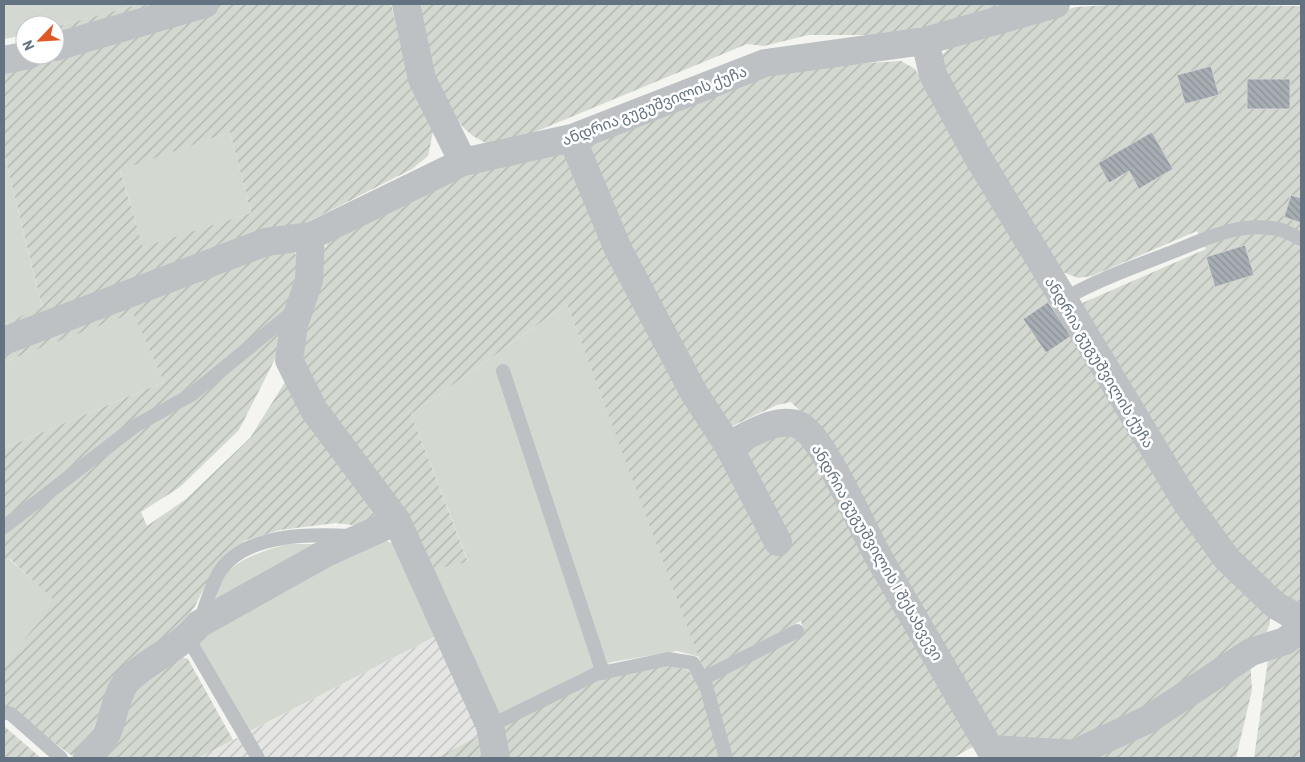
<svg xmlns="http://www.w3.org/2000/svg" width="1305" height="762" viewBox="0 0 1305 762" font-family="Barlow,'Noto Sans Georgian',sans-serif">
	<defs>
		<pattern id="industrial-furrows" width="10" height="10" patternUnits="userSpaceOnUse" patternTransform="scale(1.25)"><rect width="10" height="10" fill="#e5e6e4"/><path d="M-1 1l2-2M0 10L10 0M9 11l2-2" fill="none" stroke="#bdbfbe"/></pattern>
		<pattern id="garden-furrows" width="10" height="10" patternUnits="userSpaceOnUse" patternTransform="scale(1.25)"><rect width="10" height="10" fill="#d3d9d0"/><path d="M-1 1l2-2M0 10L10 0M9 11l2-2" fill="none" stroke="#afb4ae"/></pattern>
		<pattern id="building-back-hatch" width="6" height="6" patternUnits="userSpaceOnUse" patternTransform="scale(1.25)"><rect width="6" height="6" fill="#a6adb3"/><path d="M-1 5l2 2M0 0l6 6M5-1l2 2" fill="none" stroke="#8b9197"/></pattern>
	</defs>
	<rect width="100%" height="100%" fill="#f4f4f0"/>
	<!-- industrial -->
	<path fill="url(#industrial-furrows)" d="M442,633l38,102 -44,23h-238z"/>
	<!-- grass -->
	<path fill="#d3d9d0" d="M4,4h136l-85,23 -30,-2v10l-21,4z
		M230,132l21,81 -108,35 -23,-79z
		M4,153l38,155 -38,16z
		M567,304l133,353 -23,-6 -65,11 -34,13 -85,44 -62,-149 37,-9 -57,-147z
		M133,312l31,70 -160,66v-86z
		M375,537l17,6 14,14 36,76 -194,99 -50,-87 7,-17z
		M289,544h43l-119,64c3,-9 5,-22 10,-30 10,-18 47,-30 66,-34z
		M8,558l49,44 -53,61v-103z"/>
	<!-- garden -->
	<path fill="url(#garden-furrows)" fill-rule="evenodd" d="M140,4h31l-116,32v-9z
		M222,4h169l16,65 27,58 -6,29 -16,13 -124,63 -284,103v-11l38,-17 -38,-154v-91l30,-7h21zM230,132l21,81 -108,34 -23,-77z
		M425,4h597l-104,31h-110l-44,11 -17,-2 -234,97c-7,1 -17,4 -23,3 -49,-14 -63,-96 -72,-138z
		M1124,4l177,2v604l-16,-7 -60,-65 -131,-205 -14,-29 126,-55 -9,-18 -105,45 -14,2 -26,-10 -105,-187 -5,-26 13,-13 121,-35z
		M901,61l14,8 194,325 161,217v12l-5,14 -185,108 -85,-7 -175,-307 -29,-29 -14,3 -47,22 -96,-161 -49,-127 182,-70z
		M562,148l177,298 36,-17 35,13 170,301 -27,15h-220l-25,-77 96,-49 -3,-11 -97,50 -137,-367 -156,110 57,148 -37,8 -131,-205 17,-99 10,-22 44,-32 95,-45z
		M294,251l5,10 -3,19 -22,81 -35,69 -59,57 -39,25 6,14 39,-27 64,-61 37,-59 85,120 4,17 -16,10 -24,-3 -56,7 -34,10 -30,25 -21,41 -23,33 -63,53 -17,40 -17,26 -71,-52v-43l52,-61 -47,-44 -5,2v-112l160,-66 -31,-69 -129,49v-13l251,-95z
		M1301,636v122h-47l14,-98z
		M181,657l7,2 45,81 -35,18h-100l31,-66z
		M1250,659l2,31 -16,68h-149z
		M669,665l19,5 11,14 22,74h-218l-5,-29 96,-49z
		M4,726l37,32h-37z
		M480,735l9,23h-53z"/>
	<!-- building -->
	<path fill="url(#building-back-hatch)" stroke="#d5d5d3" d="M1211,66l8,29 -34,9 -8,-29z
		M1247,79h43v30h-43z
		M1152,132l21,37 -34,20 -10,-18 -20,12 -11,-20z
		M1291,195l10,3v25l-17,-6z
		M1245,245l9,30 -39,12 -9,-30z
		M1048,302l23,34 -25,17 -23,-34z"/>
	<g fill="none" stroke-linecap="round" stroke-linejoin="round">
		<!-- lane -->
		<path stroke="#bdc1c4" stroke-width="14" d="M1062,300c35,-20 67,-31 105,-46 35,-13 70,-33 110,-25 8,1 17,7 24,10
			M503,371l100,302
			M4,527l131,-101 56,-31 104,-85
			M200,621c6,-15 11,-36 20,-50 26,-38 90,-37 130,-35
			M188,638l70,120
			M702,679l95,-48
			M4,712l7,2 50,44
			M490,726l106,-52 72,-15 25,4 13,23 20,72"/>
		<!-- street -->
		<path stroke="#bdc1c4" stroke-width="28" d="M406,4l16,75 41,83
			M925,41l8,34 43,79 210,348 41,57 48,46 26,15
			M55,47l150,-43
			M4,60l25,-5
			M572,138l46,111 76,144 34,52 50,97
			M311,236l-2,44 -15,45 -5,35 25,50 83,111 93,205 6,32
			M4,341l262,-99 45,-6 152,-74 109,-24 193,-75 160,-22 131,-37
			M728,445c20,-9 48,-29 71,-20 24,10 65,107 80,133 37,63 74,127 111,191l92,5 4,-6 63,-29 102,-67 34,-11 16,-12
			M87,758c6,-8 18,-17 21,-27 6,-15 8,-37 19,-50 21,-22 50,-30 72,-57l127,-71 71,-32"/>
	</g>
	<g text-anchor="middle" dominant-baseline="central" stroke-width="5" stroke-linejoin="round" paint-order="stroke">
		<!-- street labels -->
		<g font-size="15" fill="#647381" stroke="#fff">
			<text transform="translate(654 105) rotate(-21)">ანდრია გუგუშვილის ქუჩა</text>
			<text transform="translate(1100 362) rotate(59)">ანდრია გუგუშვილის ქუჩა</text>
			<text transform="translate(878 552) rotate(60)">ანდრია გუგუშვილის I შესახვევი</text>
		</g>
	</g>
	<!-- border -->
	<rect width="1305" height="762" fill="none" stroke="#647381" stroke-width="10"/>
	<!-- north arrow -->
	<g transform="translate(40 40) rotate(245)"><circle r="24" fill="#ffffff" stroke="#c1c7cd"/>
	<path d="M0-4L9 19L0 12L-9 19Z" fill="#de5826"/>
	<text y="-8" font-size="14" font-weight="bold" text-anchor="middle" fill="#647381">N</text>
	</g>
</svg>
